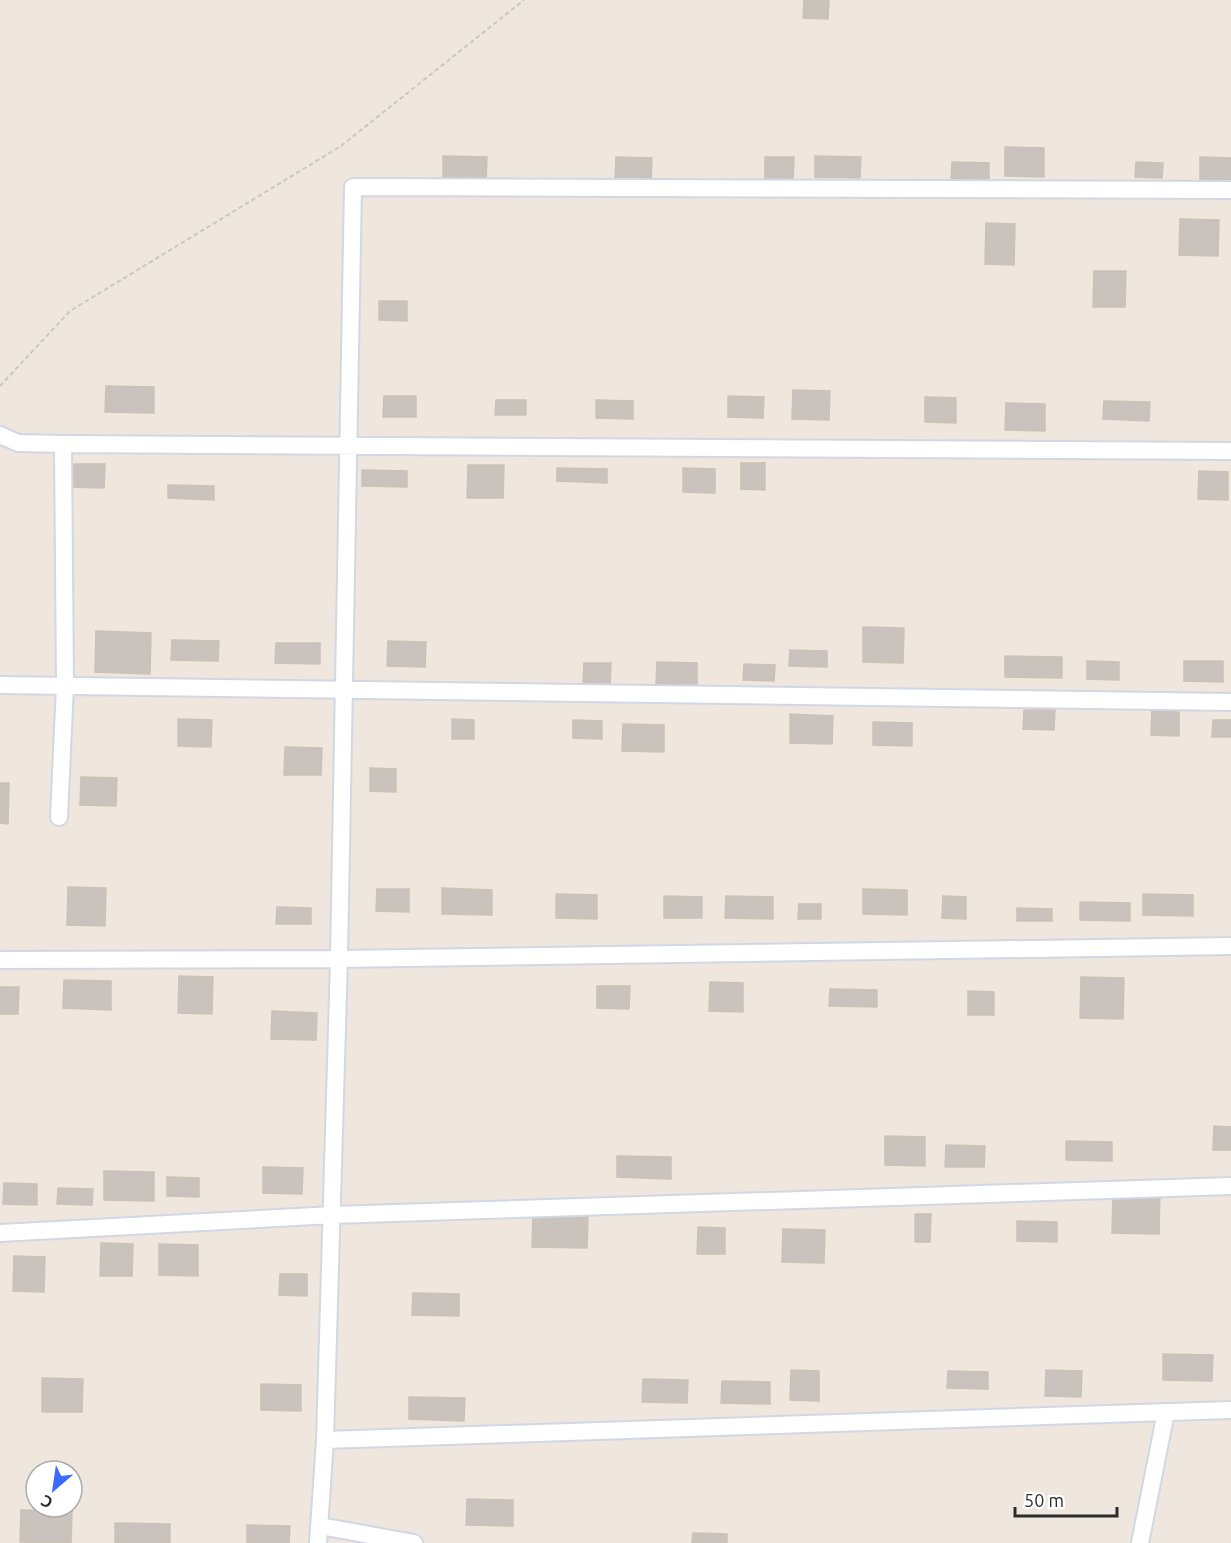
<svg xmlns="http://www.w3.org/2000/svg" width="1231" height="1543" viewBox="0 0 1231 1543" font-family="Ubuntu,sans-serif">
	<rect width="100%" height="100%" fill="#efe6dd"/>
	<!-- building -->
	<path fill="#cac3bd" stroke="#cac2b7" stroke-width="1.5" d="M804,0h25l-1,19 -25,-1z
		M1005,147l39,1v29l-39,-1z
		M443,156l44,1 -1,24 -43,-1z
		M815,156l46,1 -1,21 -45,-1z
		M616,157l36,1 -1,24 -36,-1z
		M765,157h29l-1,24h-28z
		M1200,157l31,1v25l-31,-1z
		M952,162l37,1v22l-38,-1z
		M1136,162l27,1 -1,15 -27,-1z
		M1180,219l39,1 -1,36 -39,-1z
		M986,223l29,1 -1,41 -29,-1z
		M1094,271h32l-1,36h-32z
		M379,301h28v20l-28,-1z
		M106,386l48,1v26l-49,-1z
		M793,390l37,1 -1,29 -37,-1z
		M384,396h32v21h-33z
		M728,396l36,1 -1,21 -35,-1z
		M925,397l31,1v25l-31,-1z
		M496,400h30v15h-31z
		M596,400l37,1v18l-37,-1z
		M1104,401l46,1 -1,19 -46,-2z
		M1006,403l39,1v27l-40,-1z
		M741,463h24v27l-24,-1z
		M72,464h33l-1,24 -33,-1z
		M468,465h36l-1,33h-36z
		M557,468l50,1v14l-50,-2z
		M683,468l32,1v24l-32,-1z
		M362,470l45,1v16l-45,-1z
		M1199,471l29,1v28l-30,-1z
		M168,485l46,1v14l-46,-2z
		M863,627l41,1 -1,35 -40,-1z
		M96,631l55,2 -1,41 -55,-2z
		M172,640l47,1 -1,20 -47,-1z
		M388,641l38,1 -1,25 -38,-1z
		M276,643h44v21l-45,-1z
		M790,650l37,1v16l-38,-1z
		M1005,656l57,1v21l-57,-1z
		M1087,661l32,1v18l-32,-1z
		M1184,661h39v21l-39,-1z
		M657,662l40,1v23l-41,-1z
		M584,663h27l-1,24 -27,-1z
		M744,664l31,1 -1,16 -31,-1z
		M1152,707h27v29l-28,-1z
		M1024,710h31l-1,20 -31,-1z
		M790,714l43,2 -1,28 -42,-1z
		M178,719l34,1 -1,27 -33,-1z
		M452,719l22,1v19h-22z
		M573,720l29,1v18l-29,-1z
		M1213,720h18v17h-19z
		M873,722l39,1v23l-39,-1z
		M623,724l41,1v27l-42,-1z
		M285,747l37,1 -1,27h-37z
		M370,768l26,1v23l-26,-1z
		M81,777l36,1 -1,28 -36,-1z
		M0,783h9l-1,41 -8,-1z
		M68,887l38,1 -1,38 -38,-1z
		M442,888l50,2v25l-50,-1z
		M377,889h32v23l-33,-1z
		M863,889l44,1v25l-44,-1z
		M556,894l41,1v24l-41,-1z
		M1143,894l50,1v21l-50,-1z
		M664,896l38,1v21h-38z
		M726,896l47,1v22l-48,-1z
		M943,896l23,1v22l-24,-1z
		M1080,902l50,1v18l-50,-1z
		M799,904h22v15h-23z
		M277,907l34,1v16h-35z
		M1017,908l35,1v12h-35z
		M179,976l34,1 -1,37 -34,-1z
		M1081,977l43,1 -1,41 -43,-1z
		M64,980l47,1v29l-48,-2z
		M710,982l33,1v29l-34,-1z
		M597,986h33l-1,23 -32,-1z
		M0,987h19l-1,27h-18z
		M830,989l47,1v17l-48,-1z
		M968,991l26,1v23h-26z
		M272,1011l45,2 -1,27 -45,-1z
		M1214,1126l17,1v23h-18z
		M885,1136l40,1v29l-40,-1z
		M1066,1141l46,1v19l-46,-1z
		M946,1145l39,1 -1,21h-39z
		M617,1156l54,1v22l-54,-2z
		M263,1167l40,1 -1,26 -39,-1z
		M104,1171l50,1v29l-50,-1z
		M167,1177l32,1v19l-32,-1z
		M4,1183l33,1v21l-34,-1z
		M58,1188l35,1 -1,16 -35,-1z
		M1113,1190l47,1 -1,43 -47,-1z
		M533,1214l55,1 -1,33 -55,-1z
		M915,1214h16l-1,28h-15z
		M1017,1221l40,1v20l-40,-1z
		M698,1227l27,1v26h-28z
		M783,1229l42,1 -1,33 -42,-1z
		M101,1243l32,1 -1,32h-32z
		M159,1244l39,1v31l-39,-1z
		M14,1256l31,1 -1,35 -31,-1z
		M280,1274h27v22l-28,-1z
		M413,1293l46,1v22l-47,-1z
		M1163,1354l50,1 -1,26 -49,-1z
		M791,1370l28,1v30l-29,-1z
		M1046,1370l36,1 -1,26 -36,-1z
		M948,1371l40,1v17l-41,-1z
		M42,1378l41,1 -1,33h-40z
		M643,1379l45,1 -1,23 -45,-1z
		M722,1381l48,1v22l-49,-1z
		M261,1384l40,1v26l-40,-1z
		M409,1397l56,1 -1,23 -55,-2z
		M467,1499l46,1v26l-47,-1z
		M21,1510l51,1 -1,32 -51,-1z
		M115,1523l55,1v19h-55z
		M247,1525l43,1 -1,17h-42z
		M693,1533l34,1v9h-35z"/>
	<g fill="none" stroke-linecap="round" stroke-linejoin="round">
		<defs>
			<path id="minor" d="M1231,190l-878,-3 -14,772 892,-13
				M0,435l18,8 45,1 1168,7
				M0,685l1231,17
				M59,817l6,-131 -2,-242
				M0,960l339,-1 -14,481 -7,103
				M0,1233l333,-18 898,-29
				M325,1440l906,-30
				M320,1526l94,17
				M1140,1543l26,-131"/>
		</defs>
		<!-- minor casing -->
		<use href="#minor" stroke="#d2d7e6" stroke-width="20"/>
		<!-- path -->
		<path stroke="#c8c8c8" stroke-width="2" stroke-dasharray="4.5 3" stroke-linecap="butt" d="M0,386l70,-75 271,-165 183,-146"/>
		<!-- minor -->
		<use href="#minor" stroke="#fff" stroke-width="16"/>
	</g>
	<!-- north arrow -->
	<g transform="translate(54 1489) rotate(209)"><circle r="28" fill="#ffffff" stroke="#ababab" stroke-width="1.5"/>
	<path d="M0-4.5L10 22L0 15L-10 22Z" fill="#3a6aff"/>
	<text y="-9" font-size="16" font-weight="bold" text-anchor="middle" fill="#2c2c2c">С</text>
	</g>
	<!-- scale -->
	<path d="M1015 1507v9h102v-9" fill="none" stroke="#2c2c2c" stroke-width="3"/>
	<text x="1024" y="1507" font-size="18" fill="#2c2c2c" stroke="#ffffff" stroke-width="4.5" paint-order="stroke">50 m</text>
</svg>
